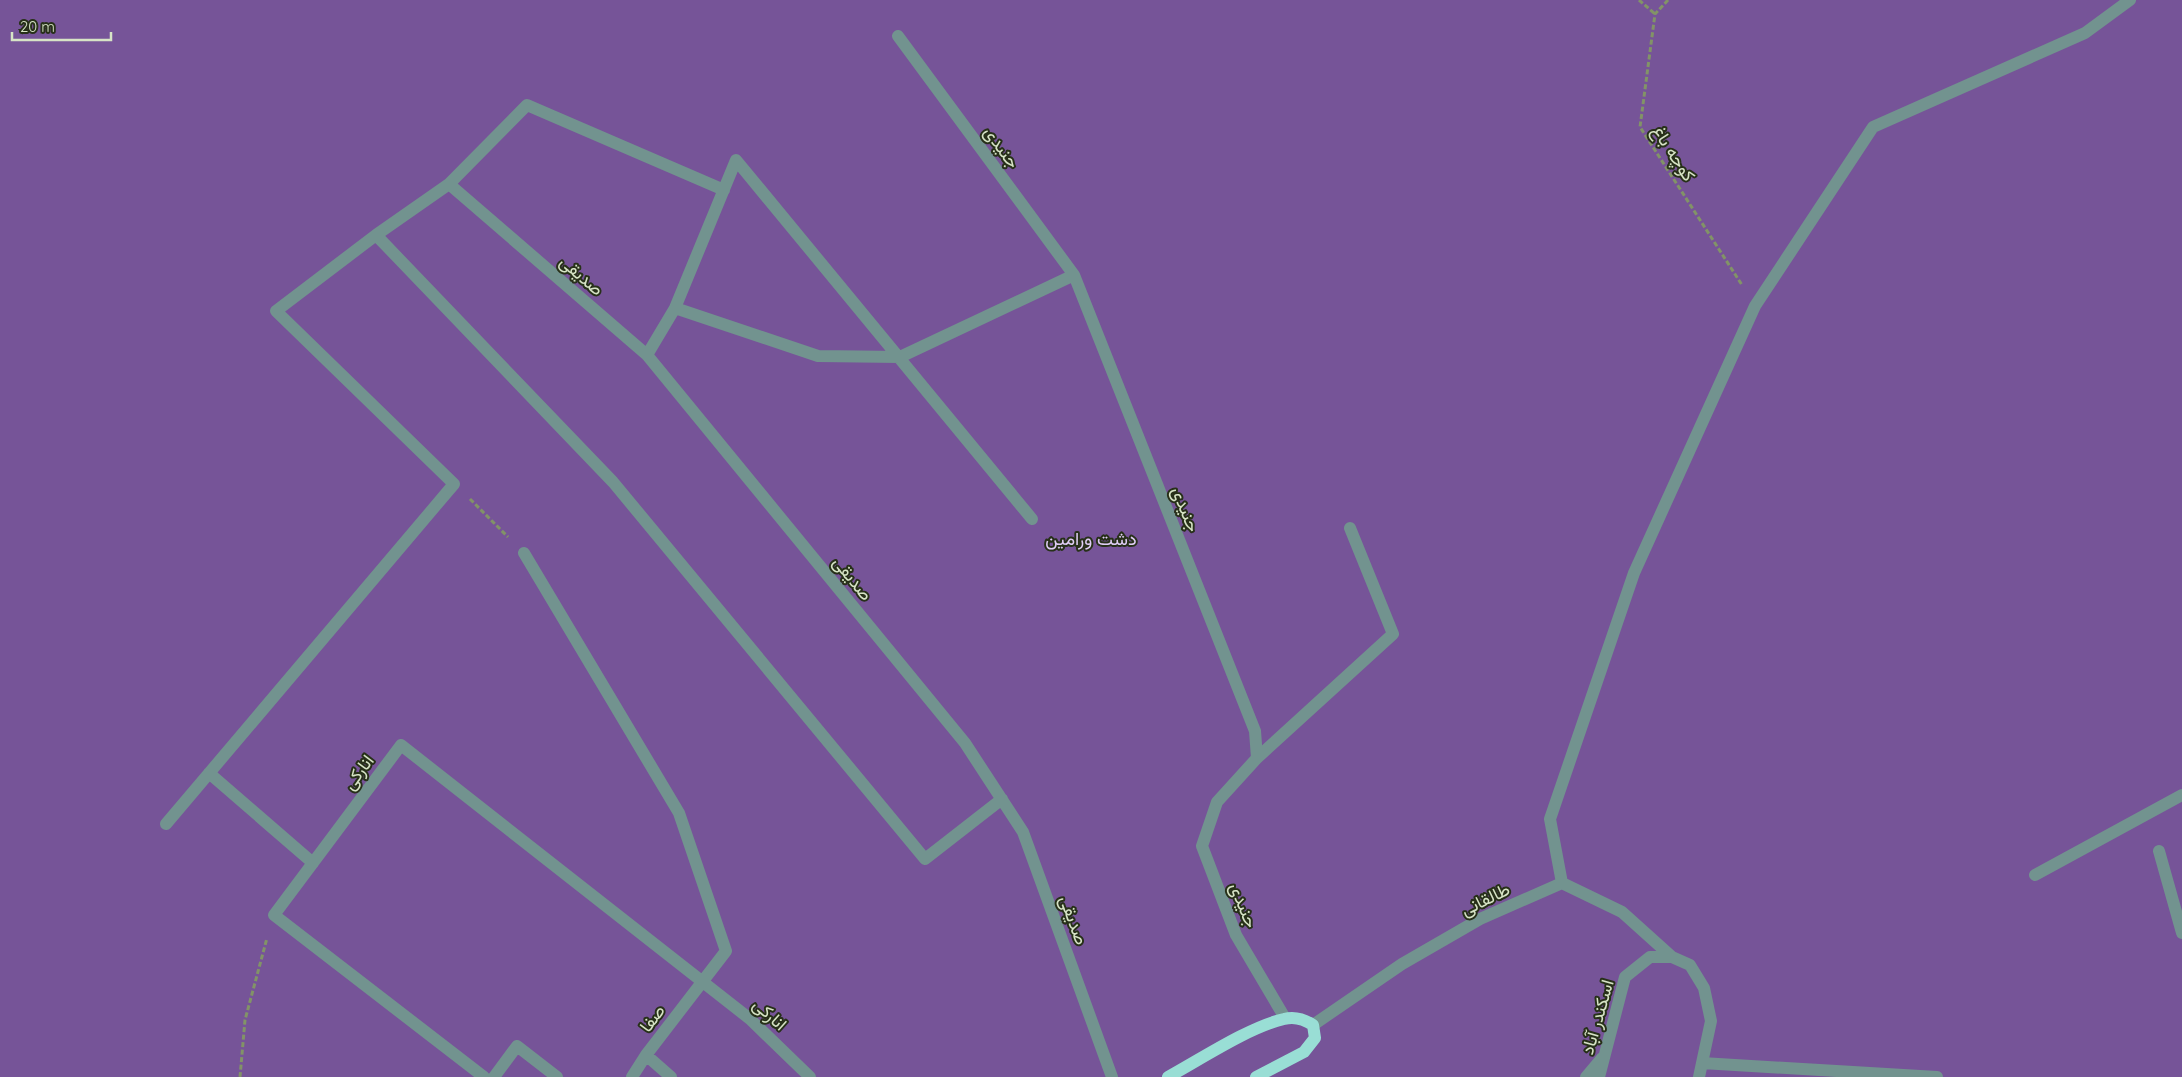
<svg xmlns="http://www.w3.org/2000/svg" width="2182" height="1077" viewBox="0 0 2182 1077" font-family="Quicksand,Vazirmatn,sans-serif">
	<rect width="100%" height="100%" fill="#3b4e17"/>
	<!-- green -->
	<path fill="#765498" d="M0,0h2182v1077h-2182z"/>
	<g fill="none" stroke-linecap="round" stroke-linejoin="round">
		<!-- path -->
		<path stroke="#829367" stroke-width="3" stroke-dasharray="5 2.5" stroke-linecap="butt" d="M1639,0l16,14
			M1668,0l-13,14 -15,113 102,158
			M470,499l38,38
			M240,1077l5,-57 22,-82"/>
		<!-- minor -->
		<path stroke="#72938f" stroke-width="12" d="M898,36l176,239 181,456 2,27 -40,44 -15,44 34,89 49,83
			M449,184l198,171 318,388 58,89 89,245
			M376,235l237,247 312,377 77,-60
			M675,308l143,48 82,1 174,-82
			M647,355l28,-47 61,-148 296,359
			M524,553l155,260 47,138 -80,104 -14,22
			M1257,758l136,-124 -43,-106
			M209,773l104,90
			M166,824l288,-340 -178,-173 100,-76 73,-51 78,-79 197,85
			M2159,851l23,82
			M2035,875l147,-80
			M1562,883l-12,-64 84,-246 121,-267 118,-179 212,-94 45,-33
			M1313,1025l89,-61 78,-45 82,-36 60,29 50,45
			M646,1055l25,22
			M1702,1063l235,14
			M484,1077l-210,-162 127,-170 349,274 60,58
			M494,1077l23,-31 40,31
			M1586,1077l16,-19
			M1599,1077l26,-100 25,-20h22l18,8 14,23 7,33 -12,56"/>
		<!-- major -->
		<path stroke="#99ded5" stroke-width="12" d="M1168,1077c33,-18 81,-50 116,-58 11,-3 20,0 29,6l2,13 -11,14 -48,25"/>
	</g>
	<g text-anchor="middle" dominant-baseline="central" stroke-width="4" stroke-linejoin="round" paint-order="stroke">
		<!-- street labels -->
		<g font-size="18" fill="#d7e4c6" stroke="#273019">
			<text transform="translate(1002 147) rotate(54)">جنیدی</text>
			<text transform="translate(1674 153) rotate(57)">کوچه باغ</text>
			<text transform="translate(582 275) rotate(41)">صدیقی</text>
			<text transform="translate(1186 509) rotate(68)">جنیدی</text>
			<text transform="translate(853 578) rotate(51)">صدیقی</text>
			<text transform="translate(358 772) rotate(-53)">انارکی</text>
			<text transform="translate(1485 899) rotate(-26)">طالقانی</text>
			<text transform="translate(1244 905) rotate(68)">جنیدی</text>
			<text transform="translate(1074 920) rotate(70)">صدیقی</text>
			<text transform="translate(770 1014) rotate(42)">انارکی</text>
			<text transform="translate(1597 1017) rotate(-74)">اسکندر آباد</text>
			<text transform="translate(652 1018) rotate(-53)">صفا</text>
		</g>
		<!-- park labels -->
		<g font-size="18" fill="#e0cdf6" stroke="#273019">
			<text x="1091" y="538">دشت ورامین</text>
		</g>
	</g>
	<!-- scale -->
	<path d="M12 32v8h99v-8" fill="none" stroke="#d7e4c6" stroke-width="2.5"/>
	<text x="20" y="32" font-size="15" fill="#d7e4c6" stroke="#273019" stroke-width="4" paint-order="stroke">20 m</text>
</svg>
